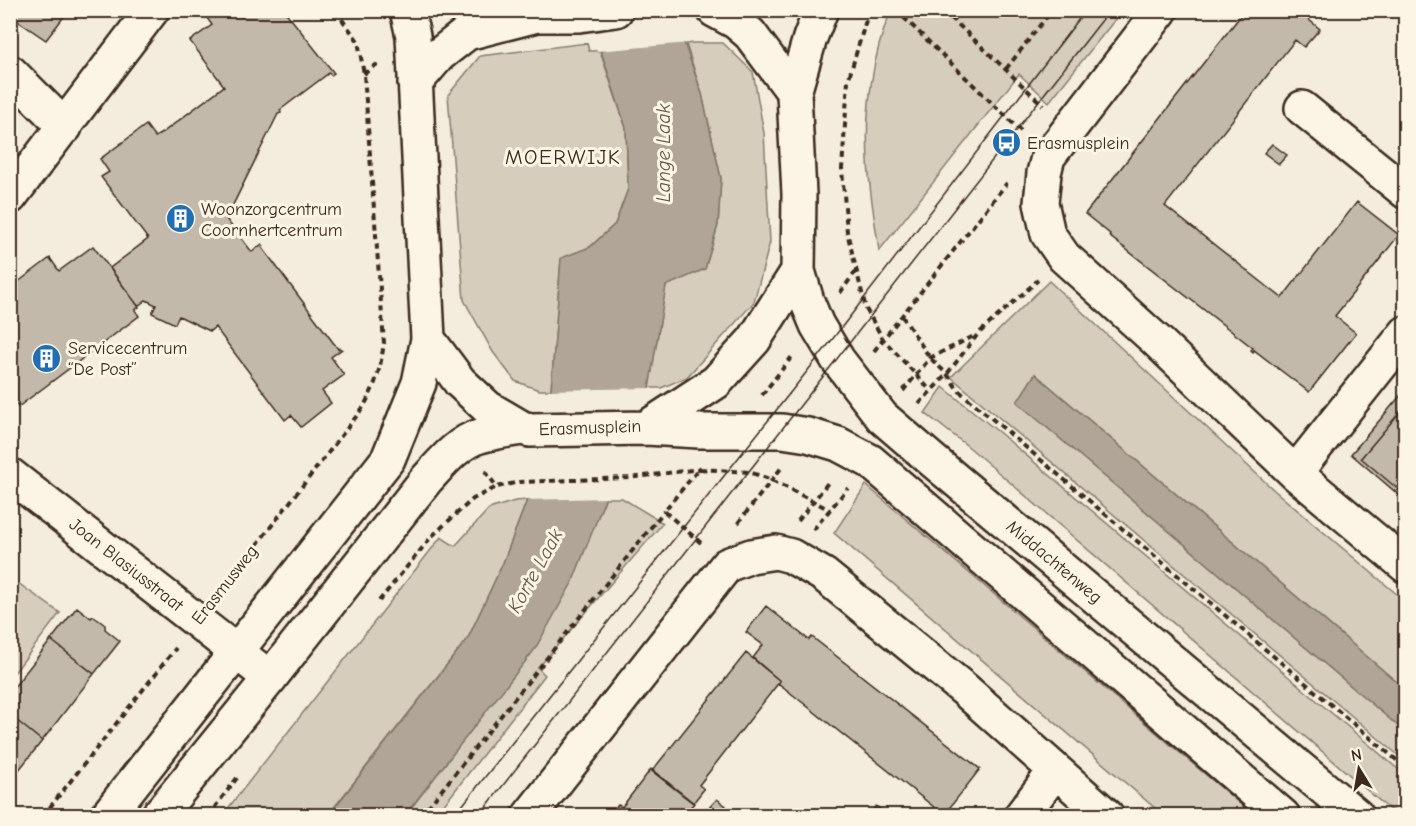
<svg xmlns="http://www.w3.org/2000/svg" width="1416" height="826" viewBox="0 0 1416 826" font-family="'Comic Neue',sans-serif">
	<rect width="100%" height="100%" fill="#f4eddd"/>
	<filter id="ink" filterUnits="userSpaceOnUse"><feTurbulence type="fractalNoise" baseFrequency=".0167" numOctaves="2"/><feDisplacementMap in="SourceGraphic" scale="12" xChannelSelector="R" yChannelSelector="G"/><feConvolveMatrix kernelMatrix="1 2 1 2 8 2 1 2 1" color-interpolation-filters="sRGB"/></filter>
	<g filter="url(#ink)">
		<!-- green -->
		<path fill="#d6cdbd" stroke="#887c6e" stroke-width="1.5" d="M891,11h231l-73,91 -30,-28 -140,177c-4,-30 -10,-61 -11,-91 -3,-48 4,-106 23,-149z
			M587,43l2,8h11l26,77 2,61 -13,35 -25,23 -29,12 -10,131h-12l-24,-9 -22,-29 -29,-52 -16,-205 32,-39z
			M694,43h29l30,29 11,61 6,109 -16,60 -67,75 -26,11h-12l17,-103 39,-16 13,-44 3,-47 -19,-84 -16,-50z
			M1049,281l226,210 130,110v88l-370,-315 -17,28 387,330v29l-454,-384z
			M943,387l58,47 404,341v40h-9l-426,-367 -45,-35z
			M866,485l387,330h-90l-329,-282z
			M605,498h17l41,25 -125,145 7,7 -109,140 -31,1 84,-109 83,-124z
			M527,500l-24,63 -35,75 -140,177 -106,1 219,-279 14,9 34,-37 26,-8z
			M11,578l49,35 -49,64z"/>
		<!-- water -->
		<path fill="#b0a596" stroke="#817466" stroke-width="1.5" d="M588,11h85l29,83 19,84 -3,47 -13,44 -39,17 -17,102 -77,195 -37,66 -130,166 -77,1 140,-178 35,-75 24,-63 24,-110 10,-132 29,-11 25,-23 13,-35 -2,-61z
			M1035,374l370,315v43l-388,-330z"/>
		<!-- pier -->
		<path fill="#f4eddd" d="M585,10h92l12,33 -92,8z
			M652,388l-44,110 -84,2 24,-110z"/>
		<!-- building -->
		<path fill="#c3b9aa" stroke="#3b2a1e" stroke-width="1.5" d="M10,10h59l-23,30 -34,-23 2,-1z
			M209,10h75l50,63 -3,2 -2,-2 -49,37 1,3 -3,1 -52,105 26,33 10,-8 2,2 -2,1 76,102 2,-1 2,1 -11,8 13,18 -22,16 9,12 -30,24 -10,-12 -6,5 -70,-93 -5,4 -31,-15 -4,8 -23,-11 4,-8 -10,-5 -8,6 -28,-38 38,-29 -47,-62 8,-5 -9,-13 46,-34 9,12 7,-4 62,-47 -34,-45 22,-16 -8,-11z
			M1245,10h52l23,19 -16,18 -9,-7 -130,166 117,92 75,-96 42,33 -64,81 21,17 -47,59 -55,-42 -1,2 -2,-2 2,-2 -144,-112 1,-2 -25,-20z
			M1272,144l15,11 -8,9 -15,-11z
			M93,246l46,61 -4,3 4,6 -121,91 -4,-6 -4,3v-116l40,-30 9,13z
			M1406,389v112l-55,-47z
			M1406,405v91l-45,-38z
			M766,606l43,34 3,-3 168,132 -36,46 -166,-132 2,-2 -27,-23 10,-13 -17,-13z
			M77,607l14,11 2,-2 12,9v4l15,12 -26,33 -43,-34z
			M51,640l43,34 -52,67 -32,-26v-23z
			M746,653l34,28 -81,104 5,4 -11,14 -41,-32z
			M10,715l32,26 -32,40z
			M651,769l43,34 -9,11 2,2 -77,-1 8,-10 4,2z
			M717,799l9,7 -7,10h-3l-8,-7z
			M876,806l13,10h-20z"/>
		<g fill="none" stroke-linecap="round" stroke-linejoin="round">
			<defs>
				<path id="minor" d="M1161,10l-113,147 -4,16 -3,30 7,31 16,23 92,83 139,133 111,93
					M10,72l55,55
					M1302,108l104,84
					M10,197l142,-187
					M1295,473l111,-140
					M10,475l260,203
					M529,816l198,-251 24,-9 25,-4 15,4 33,19 140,114 143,127
					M1021,816l34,-45"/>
				<path id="major" d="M407,10l6,26 15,303 32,43 28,26 34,20 8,2 116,-2 53,3h83l26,4 30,9 32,17 413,355
					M415,83l24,-28 28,-22 70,-18h42l37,-5
					M794,93l16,-55 11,-28
					M798,271l9,30 10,24 21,35 44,57 50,43 425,356
					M646,428l70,-46 38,-42 44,-69 1,-77 -5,-101 -44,-59 -14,-12 -22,-12
					M107,816l281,-357 31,-76 9,-44
					M158,816l112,-138 156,-198c15,-16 32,-38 54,-44 13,-4 28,-6 42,-8"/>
			</defs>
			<!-- minor casing -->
			<use href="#minor" stroke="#3b2a1e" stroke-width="38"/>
			<!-- major casing -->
			<use href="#major" stroke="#3b2a1e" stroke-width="38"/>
			<!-- path -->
			<path stroke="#3b2a1e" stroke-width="4" stroke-dasharray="6 4.5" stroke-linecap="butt" d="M869,10l-21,71 -6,88 5,63 19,77 17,30 47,51
				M896,10l127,123
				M943,10l100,95
				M1006,69l46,-59
				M364,74l16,-12
				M840,293l16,-22
				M902,316l28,42 17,16 11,16 448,378
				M874,351l133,-168
				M903,391l27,-33 44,-22
				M762,395l32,-41
				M919,404l28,-30 31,-40 60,-54
				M485,471l12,16 22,-5 110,-4 70,-9 2,-2
				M798,521l32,-41
				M738,523l44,-56
				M813,530l35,-42
				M701,543l-37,-32 35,-42 50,3 23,8 58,30
				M218,595l144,-186c14,-23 18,-39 22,-66l-20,-269 -6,-33 -23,-31
				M379,601l53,-65 41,-37 24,-12
				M43,816l133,-168
				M208,816l29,-38
				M421,816l243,-305"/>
			<!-- minor -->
			<use href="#minor" stroke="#fcf5e5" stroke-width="33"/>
			<!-- major -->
			<use href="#major" stroke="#fcf5e5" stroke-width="33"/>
			<!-- tram -->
			<path stroke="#3b2a1e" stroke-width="1.5" d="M454,816l374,-471 258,-335
				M479,816l631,-806"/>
		</g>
	</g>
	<!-- icons -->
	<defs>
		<symbol id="bus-disc" viewBox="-11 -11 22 22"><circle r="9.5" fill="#1f6fb2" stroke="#fcf5e5"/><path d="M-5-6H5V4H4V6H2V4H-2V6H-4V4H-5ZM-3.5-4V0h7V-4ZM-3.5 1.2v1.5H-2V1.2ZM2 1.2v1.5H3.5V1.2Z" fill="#fff"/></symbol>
		<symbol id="building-disc" viewBox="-11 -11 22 22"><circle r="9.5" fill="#1f6fb2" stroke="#fcf5e5"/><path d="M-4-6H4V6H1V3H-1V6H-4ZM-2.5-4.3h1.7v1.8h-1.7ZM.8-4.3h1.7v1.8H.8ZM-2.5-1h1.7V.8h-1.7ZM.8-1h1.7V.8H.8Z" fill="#fff"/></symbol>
	</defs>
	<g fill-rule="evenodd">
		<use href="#bus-disc" x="990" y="126" width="33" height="33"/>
		<use href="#building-disc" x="164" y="202" width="33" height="33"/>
		<use href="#building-disc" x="30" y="342" width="33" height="33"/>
	</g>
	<g text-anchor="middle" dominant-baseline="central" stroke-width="6" stroke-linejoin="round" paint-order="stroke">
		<!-- poi labels -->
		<g font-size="18" fill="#3b2a1e" stroke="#fcf5e5" text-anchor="start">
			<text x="1027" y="143">Erasmusplein</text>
			<text x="201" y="209">Woonzorgcentrum<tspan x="201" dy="21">Coornhertcentrum</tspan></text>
			<text x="68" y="348">Servicecentrum<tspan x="68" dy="21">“De Post”</tspan></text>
		</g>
		<!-- street labels -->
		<g font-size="18" fill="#3b2a1e" stroke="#fcf5e5">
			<text transform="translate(590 428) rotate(-2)">Erasmusplein</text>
			<text transform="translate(1054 562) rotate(40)">Middachtenweg</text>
			<text transform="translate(126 565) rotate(38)">Joan Blasiusstraat</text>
			<text transform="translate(225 585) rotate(-52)">Erasmusweg</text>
		</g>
		<!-- water labels -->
		<g font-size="20" font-style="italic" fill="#645548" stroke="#fcf5e5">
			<text transform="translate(663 153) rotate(-90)">Lange Laak</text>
			<text transform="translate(535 571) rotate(-61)">Korte Laak</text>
		</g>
		<!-- quarter labels -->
		<g font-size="21" letter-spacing="1.5" fill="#3b2a1e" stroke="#fcf5e5">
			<text x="563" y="157">MOERWIJK</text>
		</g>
	</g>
	<!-- margin -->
	<rect width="1416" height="826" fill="none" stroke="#fcf5e5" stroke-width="36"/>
	<rect x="18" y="18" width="1380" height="790" fill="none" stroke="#3b2a1e" stroke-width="2" filter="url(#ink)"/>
	<!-- north arrow -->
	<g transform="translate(1359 769) rotate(349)" stroke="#fcf5e5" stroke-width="4.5" paint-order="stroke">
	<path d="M0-4.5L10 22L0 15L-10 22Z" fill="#3b2a1e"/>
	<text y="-9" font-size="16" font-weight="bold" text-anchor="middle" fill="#3b2a1e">N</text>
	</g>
</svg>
